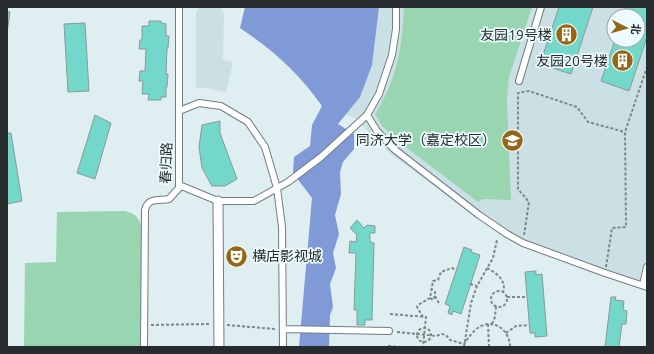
<svg xmlns="http://www.w3.org/2000/svg" width="654" height="354" viewBox="0 0 654 354" font-family="Ubuntu,'Noto Sans SC',sans-serif">
	<rect width="100%" height="100%" fill="#dfeef1"/>
	<!-- built -->
	<path fill="#cae0e5" fill-rule="evenodd" d="M200,7h20l4,7 -1,46 10,2 -7,30 -19,-4h-11v-76z
		M245,7h402v282h-3l-121,-43 -20,-9 -115,-85 -23,-24 -12,-11 -31,-11 -13,-19 -28,-28 -16,-14 -25,-17zM614,16h24v24h-24z"/>
	<!-- green -->
	<path fill="#99d5b0" d="M404,7h128l-23,70 -2,23 4,100 -28,-1 -5,3 -79,-60 -17,-16 -7,-12c22,-34 27,-67 29,-107z
		M125,211c12,3 15,8 17,20l1,116h-119l1,-84 31,-1 1,-50z"/>
	<!-- water -->
	<path fill="#8099d7" d="M245,7h134l-7,58 -12,32 -22,27 16,10v15l-11,13 -3,10 1,22 -6,21 4,19 -6,19 3,15 -6,16 3,23 -3,8 -1,32h-30l13,-149 -19,-25 1,-16 16,-11 2,-21 10,-19c-22,-32 -50,-57 -82,-78z"/>
	<!-- building -->
	<path fill="#73d7ca" stroke="#8b9997" d="M559,7h34l-22,67 -31,-10z
		M626,7h21v30l-18,54 -28,-10 14,-41h23v-24h-15z
		M7,11l3,1 -3,21z
		M149,21h12v2l5,1v12h3l-1,12h-1l-1,26h2l-1,13h-1v10h-5v3h-13l1,-6h-7l1,-13h-4l1,-10h5l1,-22h-7l1,-9h2v-14h7z
		M85,23l4,68 -21,1 -4,-68z
		M95,115l16,8 -16,56 -18,-6z
		M220,121v12l17,46 -12,7h-13l-10,-18 -3,-21 3,-22z
		M7,133h4l11,68 -15,3z
		M357,220l7,8 3,-3 8,1v7h-5v9l4,1 -2,77h-7v5h-8v-15h-3l2,-57h-7l1,-12 6,1 1,-7 -7,-7z
		M464,247l8,3 -1,2 9,3 -19,59 -8,-3 -1,4 -4,-2 2,-7 -5,-2z
		M536,271v4l6,-1 5,62 -12,1v-4h-5l-5,-61z
		M611,297h5l-1,3 9,1 -1,9 4,1 -1,13h-4l-3,23h-14z"/>
	<g fill="none" stroke-linecap="round" stroke-linejoin="round">
		<defs>
			<path id="service" d="M519,81l22,-74
				M179,111l20,-8 22,3 27,16 17,25 12,41 5,39 1,120
				M367,115l10,16 17,18 85,66 28,19 16,9 82,30 42,14
				M179,185l39,16h36l34,-19 33,-25 46,-42 12,-21 13,-39 4,-26v-22
				M643,285l4,-18
				M283,329l106,2
				M144,347l1,-137c3,-13 14,-9 24,-11l10,-11v-181"/>
			<path id="pedestrian" d="M218,201l1,146"/>
		</defs>
		<!-- service casing -->
		<use href="#service" stroke="#717e80" stroke-width="8"/>
		<!-- pedestrian casing -->
		<use href="#pedestrian" stroke="#717e80" stroke-width="11"/>
		<!-- path -->
		<path stroke="#7c8789" stroke-width="2" stroke-dasharray="3 2" stroke-linecap="butt" d="M524,235l5,-33 -11,-13v-96l11,-2 48,16 11,15 37,10
			M606,267l6,-39 14,-1 -1,-95 22,-65
			M487,268c9,5 20,12 16,24
			M470,284l7,2
			M491 299a8 8 0 1 1 16 0a8 8 0 1 1-16 0Z
			M435,296l5,9
			M507,297h20
			M430,298l3,2 2,-4v-4l-3,-2
			M390,314l36,3 -3,30
			M423,317l-6,-10 1,-2 12,-7 3,-17 5,-1 3,-8 11,-4 4,2
			M488,324l1,23
			M492,324l3,-7 1,-11
			M151,325l60,-1
			M227,325l48,4
			M417 335a7 7 0 1 1 14 0a7 7 0 1 1-14 0Z
			M397,332l39,4 6,-2 4,1 4,5 14,4c4,-6 9,-13 15,-17 16,-9 31,4 31,20
			M506,333l10,-7 13,-1
			M388,346l11,1
			M464,347l7,-44 6,-17 16,-28 4,-18"/>
		<!-- service -->
		<use href="#service" stroke="#fff" stroke-width="6"/>
		<!-- pedestrian -->
		<use href="#pedestrian" stroke="#fff" stroke-width="9"/>
	</g>
	<!-- icons -->
	<defs>
		<symbol id="building-disc" viewBox="-11 -11 22 22"><circle r="9.5" fill="#966616" stroke="#edfbfe"/><path d="M-4-6H4V6H1V3H-1V6H-4ZM-2.5-4.3h1.7v1.8h-1.7ZM.8-4.3h1.7v1.8H.8ZM-2.5-1h1.7V.8h-1.7ZM.8-1h1.7V.8H.8Z" fill="#fff"/></symbol>
		<symbol id="university-disc" viewBox="-11 -11 22 22"><circle r="9.5" fill="#966616" stroke="#edfbfe"/><path d="M0-5L7-2L0 1L-7-2ZM-4 1L0 2.5L4 1V4Q0 6-4 4Z" fill="#fff"/></symbol>
		<symbol id="theatre-disc" viewBox="-11 -11 22 22"><circle r="9.5" fill="#966616" stroke="#edfbfe"/><path d="M-5-5.5Q0-4 5-5.5V0Q5 5 0 6Q-5 5-5 0ZM-3.3-2.5H-1v1.5H-3.3ZM1-2.5H3.3v1.5H1ZM-2.8 1Q0 5.5 2.8 1Z" fill="#fff"/></symbol>
	</defs>
	<g fill-rule="evenodd">
		<use href="#building-disc" x="554" y="22" width="25" height="25"/>
		<use href="#building-disc" x="610" y="48" width="25" height="25"/>
		<use href="#university-disc" x="500" y="128" width="25" height="25"/>
		<use href="#theatre-disc" x="224" y="244" width="25" height="25"/>
	</g>
	<g text-anchor="middle" dominant-baseline="central" stroke-width="3.5" stroke-linejoin="round" paint-order="stroke">
		<!-- poi labels -->
		<g font-size="14" fill="#262c2d" stroke="#edfbfe" text-anchor="end">
			<text x="552" y="35">友园19号楼</text>
			<text x="608" y="61">友园20号楼</text>
			<text x="496" y="140">同济大学（嘉定校区）</text>
			<text x="252" y="256" text-anchor="start">横店影视城</text>
		</g>
		<!-- street labels -->
		<g font-size="14" fill="#262c2d" stroke="#edfbfe">
			<text transform="translate(166 163) rotate(-87)">春归路</text>
		</g>
	</g>
	<!-- border -->
	<rect width="654" height="354" fill="none" stroke="#262c2d" stroke-width="16"/>
	<!-- north arrow -->
	<g transform="translate(626 28) rotate(96)"><circle r="19" fill="#edfbfe" stroke="#9da8aa"/>
	<path d="M0-3L7 15L0 10L-7 15Z" fill="#966616"/>
	<text y="-6" font-size="11" font-weight="bold" text-anchor="middle" fill="#262c2d">北</text>
	</g>
</svg>
